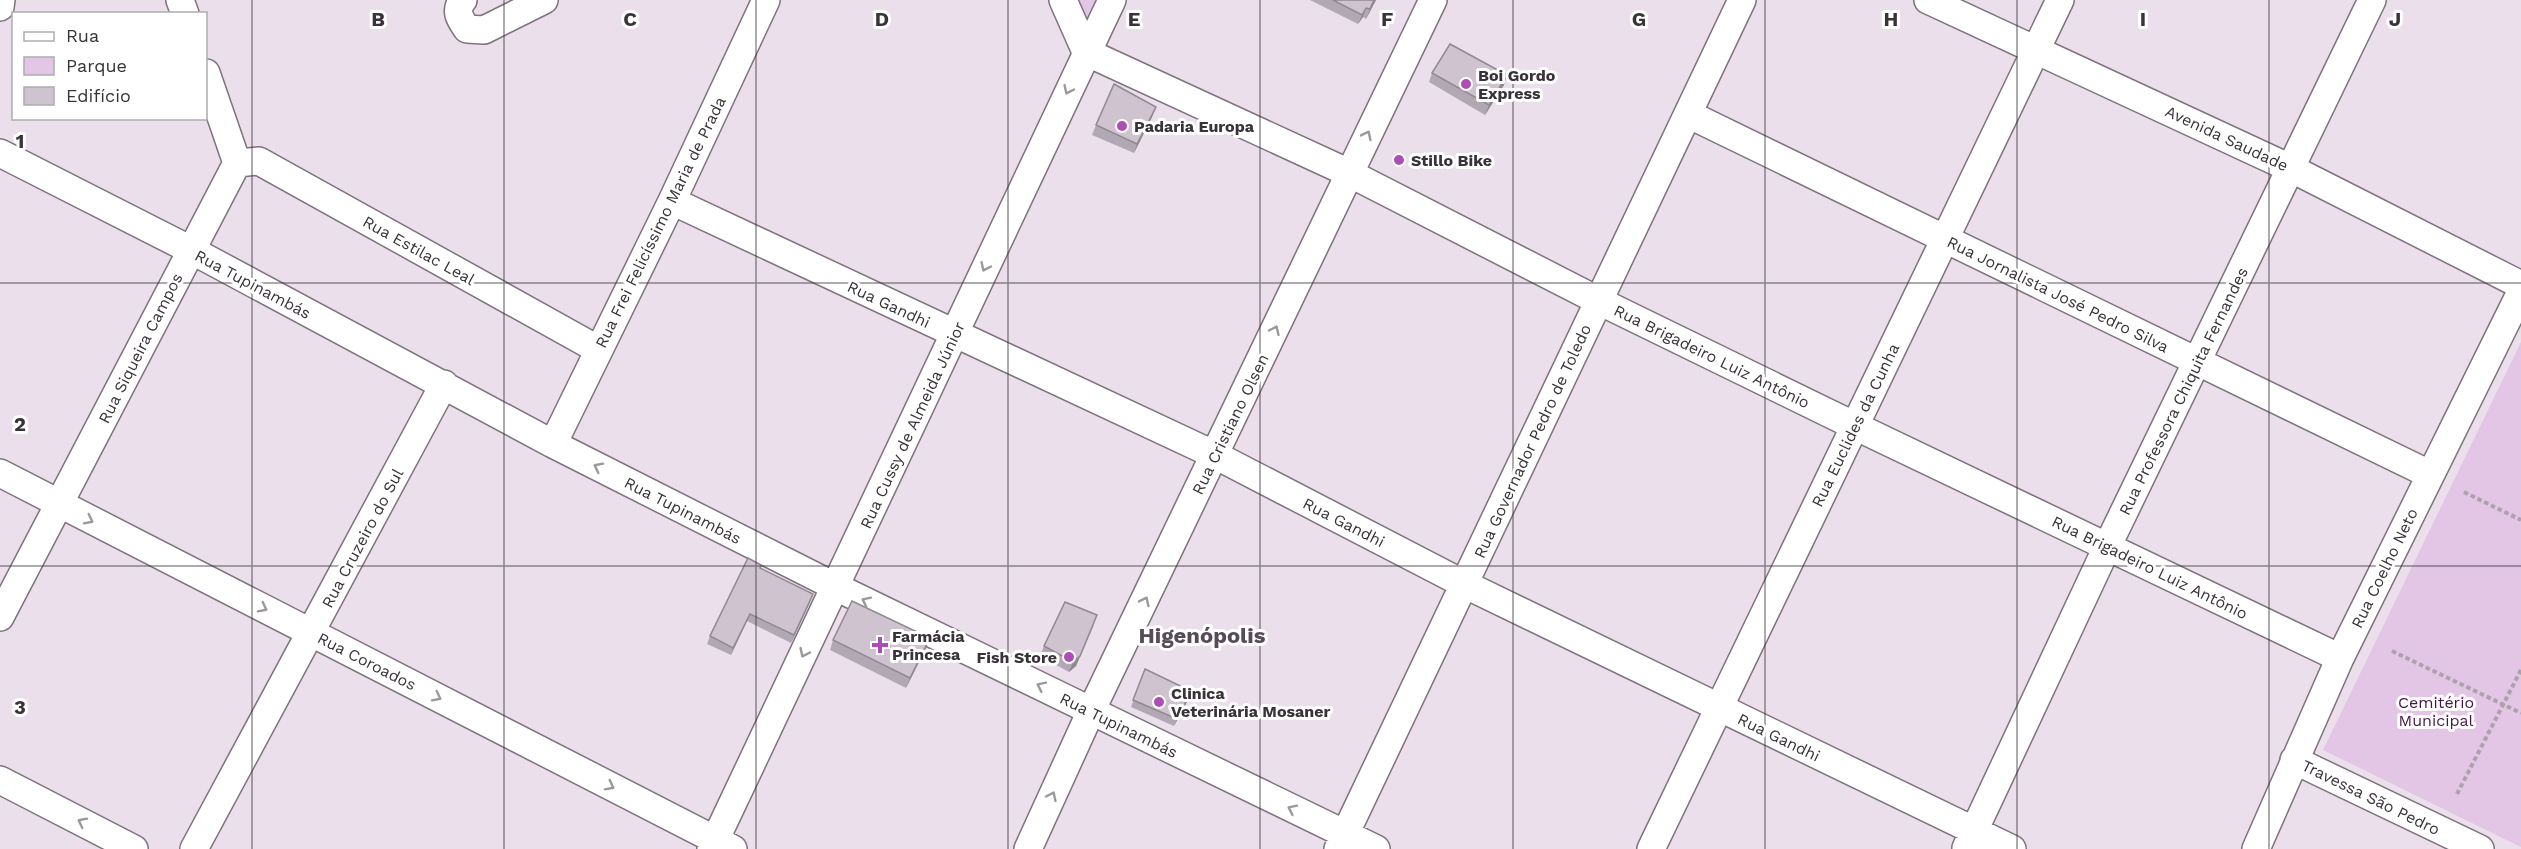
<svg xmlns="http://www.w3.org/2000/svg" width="2521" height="849" viewBox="0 0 2521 849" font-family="'Work Sans',sans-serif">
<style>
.green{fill:#e3c5e5}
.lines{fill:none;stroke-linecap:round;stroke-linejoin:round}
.minor-casing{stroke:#7d727d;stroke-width:30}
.path{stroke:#aca2ac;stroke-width:4;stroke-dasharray:4.5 3;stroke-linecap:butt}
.minor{stroke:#fff;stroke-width:27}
.wall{fill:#b2a8b3}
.shaded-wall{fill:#918892}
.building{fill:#cfc3d0;stroke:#918892;stroke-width:1.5}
.oneway{stroke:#9c999c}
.grid{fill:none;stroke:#383338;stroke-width:1.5;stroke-opacity:0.55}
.poi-dot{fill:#ad4db6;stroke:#fff;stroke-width:2}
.labels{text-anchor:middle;stroke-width:6;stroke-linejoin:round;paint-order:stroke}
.poi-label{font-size:16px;font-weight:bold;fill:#383338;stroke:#fff;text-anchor:start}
.street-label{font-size:16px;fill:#383338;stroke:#fff}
.park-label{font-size:16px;fill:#46174a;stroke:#fff}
.district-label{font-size:22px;font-weight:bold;fill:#564c57;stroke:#fff}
.grid-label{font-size:20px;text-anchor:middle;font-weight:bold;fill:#383338;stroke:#fff;stroke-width:6;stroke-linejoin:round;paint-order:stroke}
</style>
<rect width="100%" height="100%" fill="#ebdfeb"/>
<path class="green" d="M1066,0H1109L1086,48Z
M2521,342V847L2323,750Z"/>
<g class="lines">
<g class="minor-casing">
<path id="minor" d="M180,0L185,14
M463,0C454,11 460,19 467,29L484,30L544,0
M1063,0L1086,52L1349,173L1599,301L1855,426L2340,658
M1928,0L2292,169L2521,285
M0,7L1,0
M1688,114L2429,474
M0,153L191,250L553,444L836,587L1376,849
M237,163L259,161L599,350
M672,201L1215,455L1464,584L2012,849
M553,444L672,201L766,0
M0,473L733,849
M0,617L237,163L206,73
M2294,760L2480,849
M0,780L134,849
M1966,848L2107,547L2372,0
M194,849L444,384
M711,849L1112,0
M1028,849L1091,711L1433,0
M1338,849L1742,0
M1651,849L2060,0
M2256,849L2340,658L2521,292"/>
</g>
<path class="path" d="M2464,492L2521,520
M2392,651L2521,713
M2457,794L2521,670"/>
<use href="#minor" class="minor"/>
</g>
<path class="wall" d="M1310,0H1376L1366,19L1363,17L1358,24Z
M1432,73L1504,85L1485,115L1429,82Z
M1156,107L1152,117L1134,153L1092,135L1096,125Z
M760,568L813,594L791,643L747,621L731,655L707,644L710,636Z
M1094,625L1076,666L1069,672L1040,656L1044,646Z
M833,640L926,648L906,688L830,650Z
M1145,669L1189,698L1174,726L1131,707Z"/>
<path class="shaded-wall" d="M1374,0H1376L1366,19L1370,9Z
M1366,8L1363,17L1358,24L1362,15Z
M1507,75L1504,85L1485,115L1489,105Z
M1156,107L1152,117L1134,153L1137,144Z
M813,594L810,602L791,643L794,635Z
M750,614L747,621L731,655L733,648Z
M1097,615L1076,666L1069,672L1073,662Z
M930,638L926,648L906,688L910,678Z
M1191,691L1189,698L1174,726L1177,719Z"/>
<path class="building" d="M1333,0H1374L1370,9L1366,8L1362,15Z
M1450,44L1507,75L1489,105L1432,73Z
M1114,84L1156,107L1137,144L1096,125Z
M748,558L761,565L760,568L813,594L794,635L750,614L733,648L710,636Z
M852,601L930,638L910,678L833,640Z
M1065,602L1097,615L1080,656L1073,662L1044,646Z
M1145,669L1191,691L1177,719L1133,700Z"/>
<defs><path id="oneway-chevron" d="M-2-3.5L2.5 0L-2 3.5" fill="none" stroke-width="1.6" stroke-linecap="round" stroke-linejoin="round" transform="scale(1.5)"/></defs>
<g class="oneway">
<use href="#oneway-chevron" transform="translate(1068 90) rotate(115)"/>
<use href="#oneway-chevron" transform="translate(1367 135) rotate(-64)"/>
<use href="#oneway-chevron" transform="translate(985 267) rotate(115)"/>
<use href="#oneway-chevron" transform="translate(1275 330) rotate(-65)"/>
<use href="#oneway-chevron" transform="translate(598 467) rotate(-153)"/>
<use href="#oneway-chevron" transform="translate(89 520) rotate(27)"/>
<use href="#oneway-chevron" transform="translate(866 601) rotate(-154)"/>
<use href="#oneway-chevron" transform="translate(1145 601) rotate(-64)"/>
<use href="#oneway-chevron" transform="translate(263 608) rotate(27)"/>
<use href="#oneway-chevron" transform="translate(804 653) rotate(115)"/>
<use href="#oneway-chevron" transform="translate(1041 686) rotate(-154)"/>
<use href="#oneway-chevron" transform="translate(437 697) rotate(27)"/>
<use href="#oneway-chevron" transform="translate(610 786) rotate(27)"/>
<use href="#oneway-chevron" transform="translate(1052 796) rotate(-65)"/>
<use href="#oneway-chevron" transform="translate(1292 809) rotate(-154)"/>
<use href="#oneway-chevron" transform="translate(82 822) rotate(-153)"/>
</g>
<path class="grid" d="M252,0V849M504,0V849M756,0V849M1008,0V849M1260,0V849M1513,0V849M1765,0V849M2017,0V849M2269,0V849M0,283H2521M0,566H2521"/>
<g class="poi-dot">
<circle cx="1466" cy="84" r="6"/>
<circle cx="1122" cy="126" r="6"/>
<circle cx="1399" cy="160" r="6"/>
<path d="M877 636h6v6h6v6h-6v6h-6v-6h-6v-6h6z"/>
<circle cx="1069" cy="657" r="6"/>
<circle cx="1159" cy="702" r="6"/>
</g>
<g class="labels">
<g class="poi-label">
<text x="1478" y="81">Boi Gordo<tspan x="1478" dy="18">Express</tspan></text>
<text x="1134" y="132">Padaria Europa</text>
<text x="1411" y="166">Stillo Bike</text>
<text x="892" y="642">Farmácia<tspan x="892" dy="18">Princesa</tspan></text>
<text x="1057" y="663" text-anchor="end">Fish Store</text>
<text x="1171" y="699">Clinica<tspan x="1171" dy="18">Veterinária Mosaner</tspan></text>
</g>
<g class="street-label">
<text transform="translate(2227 138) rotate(25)" y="6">Avenida Saudade</text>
<text transform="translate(660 222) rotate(-64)" y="6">Rua Frei Felicíssimo Maria de Prada</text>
<text transform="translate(419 250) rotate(29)" y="6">Rua Estilac Leal</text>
<text transform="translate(253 284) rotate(28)" y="6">Rua Tupinambás</text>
<text transform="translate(2058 294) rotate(26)" y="6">Rua Jornalista José Pedro Silva</text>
<text transform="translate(889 304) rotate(25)" y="6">Rua Gandhi</text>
<text transform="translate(140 348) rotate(-63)" y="6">Rua Siqueira Campos</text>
<text transform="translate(1712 356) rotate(26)" y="6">Rua Brigadeiro Luiz Antônio</text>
<text transform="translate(2183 391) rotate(-64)" y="6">Rua Professora Chiquita Fernandes</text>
<text transform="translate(1230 424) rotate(-64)" y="6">Rua Cristiano Olsen</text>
<text transform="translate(912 425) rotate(-65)" y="6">Rua Cussy de Almeida Júnior</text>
<text transform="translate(1855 425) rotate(-64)" y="6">Rua Euclides da Cunha</text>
<text transform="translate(1532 441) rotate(-65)" y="6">Rua Governador Pedro de Toledo</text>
<text transform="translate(683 510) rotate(27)" y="6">Rua Tupinambás</text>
<text transform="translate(1344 522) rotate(27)" y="6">Rua Gandhi</text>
<text transform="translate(362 538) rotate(-62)" y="6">Rua Cruzeiro do Sul</text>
<text transform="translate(2150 567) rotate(26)" y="6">Rua Brigadeiro Luiz Antônio</text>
<text transform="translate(2384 568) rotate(-64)" y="6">Rua Coelho Neto</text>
<text transform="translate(367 661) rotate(27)" y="6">Rua Coroados</text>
<text transform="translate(1119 725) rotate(26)" y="6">Rua Tupinambás</text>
<text transform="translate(1779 737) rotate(26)" y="6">Rua Gandhi</text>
<text transform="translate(2371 797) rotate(26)" y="6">Travessa São Pedro</text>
</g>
<g class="park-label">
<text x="2436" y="708">Cemitério<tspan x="2436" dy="18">Municipal</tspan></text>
</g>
<g class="district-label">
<text x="1202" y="643">Higenópolis</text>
</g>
</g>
<g class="grid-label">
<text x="378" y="26">B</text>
<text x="630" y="26">C</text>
<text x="882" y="26">D</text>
<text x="1134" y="26">E</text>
<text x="1387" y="26">F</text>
<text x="1639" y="26">G</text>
<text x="1891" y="26">H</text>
<text x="2143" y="26">I</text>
<text x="2395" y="26">J</text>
<text x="20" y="148">1</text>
<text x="20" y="431">2</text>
<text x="20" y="714">3</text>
</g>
<rect x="12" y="12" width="195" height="108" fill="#ffffff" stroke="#afadaf" stroke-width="1.5"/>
<rect x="24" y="32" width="30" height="9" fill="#ffffff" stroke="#afadaf" stroke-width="1.5"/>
<text x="66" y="42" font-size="18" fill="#383338">Rua</text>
<rect x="24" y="57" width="30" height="18" fill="#e3c5e5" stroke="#afadaf" stroke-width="1.5"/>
<text x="66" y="72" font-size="18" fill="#383338">Parque</text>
<rect x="24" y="87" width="30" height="18" fill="#cfc3d0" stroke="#afadaf" stroke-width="1.5"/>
<text x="66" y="102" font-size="18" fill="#383338">Edifício</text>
</svg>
